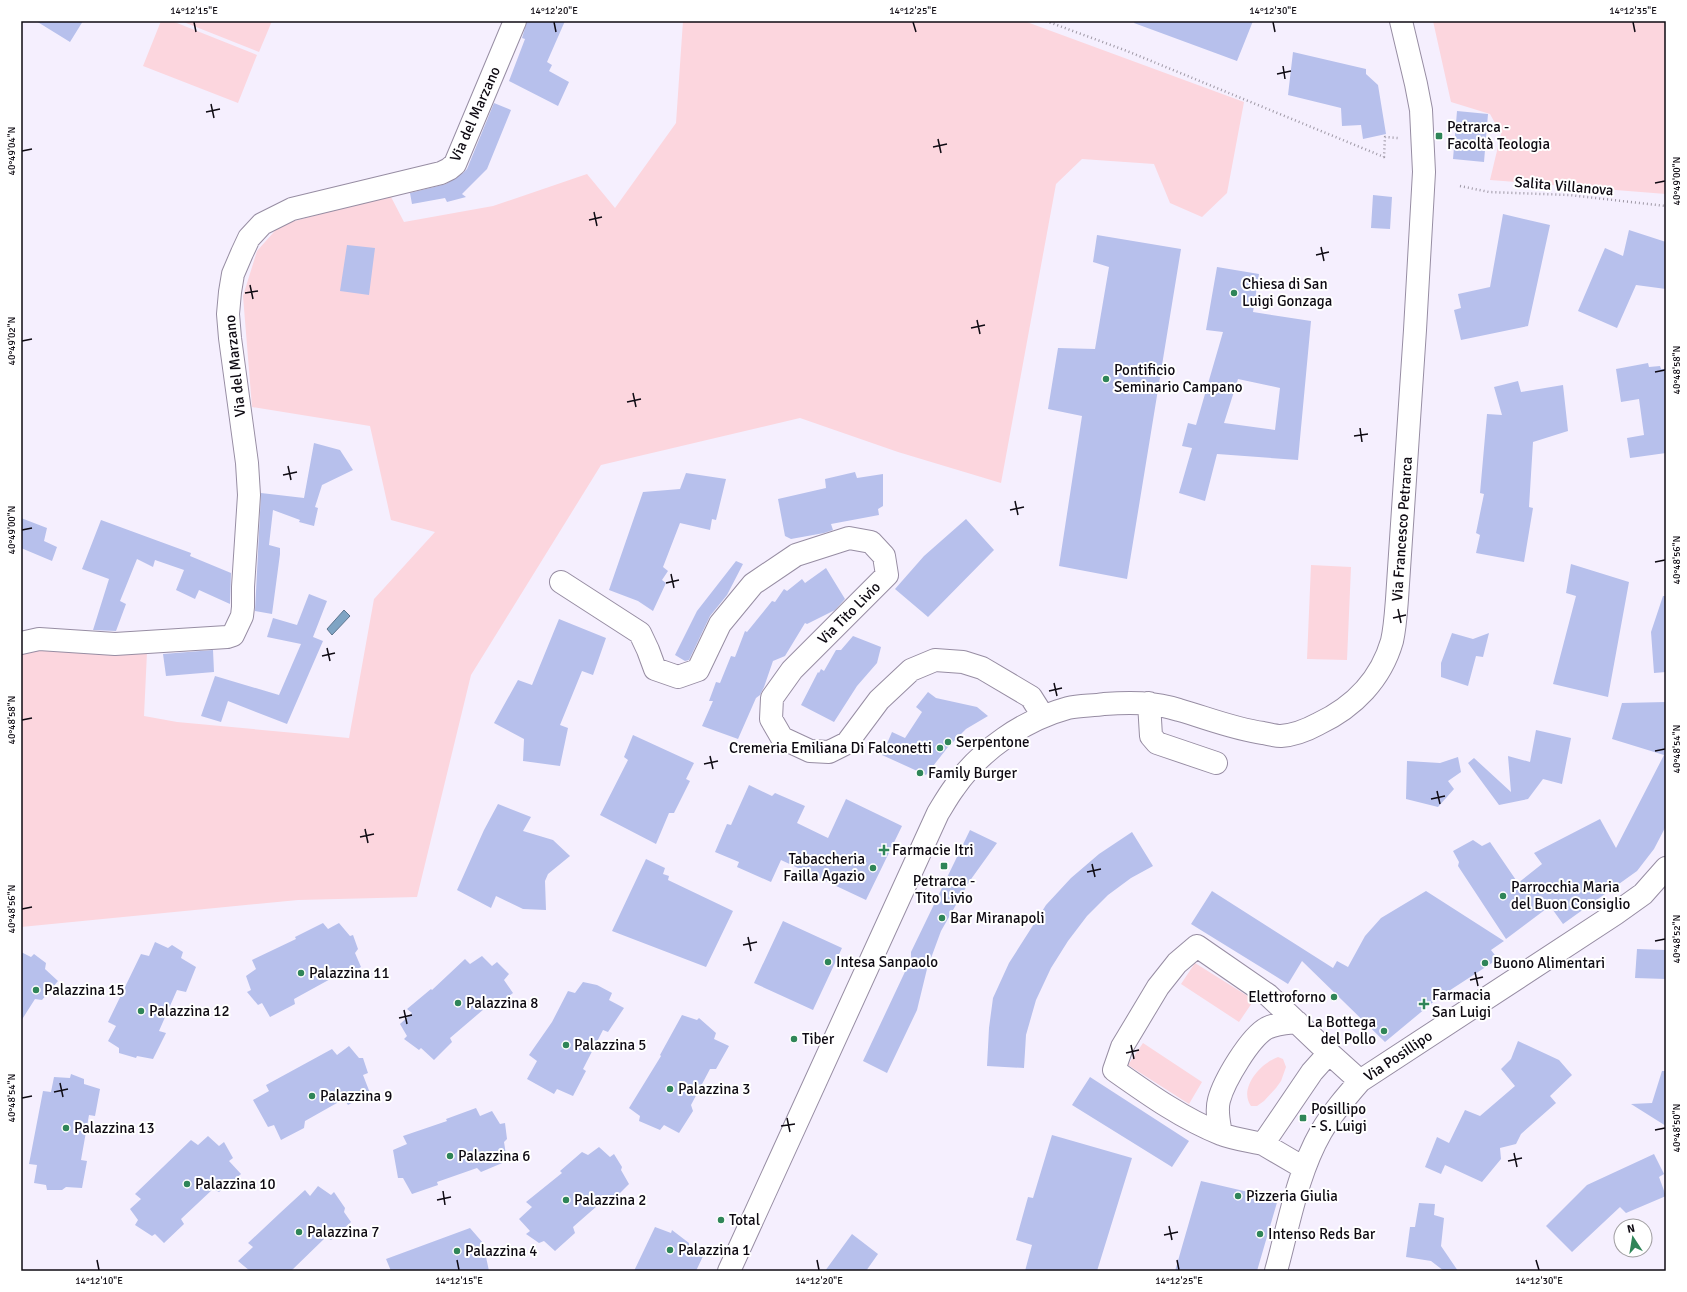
<svg xmlns="http://www.w3.org/2000/svg" width="1687" height="1292" viewBox="0 0 1687 1292" font-family="Signika,sans-serif">
<style>
.green{fill:#fcd6de}
.water{fill:#7fa4c4;stroke:#5d768f}
.building{fill:#b7c0ec;fill-rule:evenodd}
.lines{fill:none;stroke-linecap:round;stroke-linejoin:round}
.minor-casing{stroke:#978da3;stroke-width:24}
.path{stroke:#9e98a5;stroke-width:2.5;stroke-dasharray:1 3;stroke-linecap:butt}
.minor{stroke:#fff;stroke-width:22}
.ticks{fill:none;stroke:#0e0a12;stroke-width:1.5}
.poi-dot{fill:#2f8558;stroke:#fff;stroke-width:1.5}
.labels{text-anchor:middle;stroke-width:4;stroke-linejoin:round;paint-order:stroke}
.street-label{font-size:15px;fill:#0e0a12;stroke:#fff}
.poi-label{font-size:15px;fill:#0e0a12;stroke:#fff;text-anchor:start}
.neatline{fill:none;stroke:#0e0a12;stroke-width:1.5}
.ticks-label{font-size:10px;text-anchor:middle;fill:#0e0a12}
</style>
<rect width="100%" height="100%" fill="#f5effe"/>
<path class="green" d="M161,21H172L257,55L238,103L143,66Z
M181,21H272L259,52Z
M683,21H1024L1244,102L1227,193L1202,217L1170,203L1154,164L1082,159L1056,184L1001,483L898,452L800,418L601,465L471,675L417,897L298,900L21,927V653L42,647L147,652L144,716L177,722L349,738L374,599L435,532L391,520L370,426L252,407L243,296L257,251L280,225L390,195L404,222L493,206L587,174L615,208L676,123Z
M1433,21H1666V194L1490,180L1501,134L1490,114L1451,102Z
M1311,565L1351,567L1347,660L1307,659Z
M1195,963L1254,1000L1239,1022L1181,984Z
M1143,1043L1202,1082L1189,1104L1128,1065Z
M1278,1057L1283,1059L1286,1067L1281,1081L1276,1088L1264,1101L1257,1106H1251C1238,1088 1261,1063 1278,1057Z"/>
<path class="water" d="M344,610L350,616L332,635L327,629Z"/>
<path class="building" d="M36,21H83L70,42Z
M527,21H565L547,62L552,65L549,71L569,82L558,106L509,81L525,39L522,38Z
M1135,21H1253L1237,61L1134,23Z
M1293,52L1366,69V74L1378,85L1386,134L1363,139L1361,125L1342,126L1341,108L1288,95Z
M494,103L511,110L487,169L462,194L466,197L447,202L445,198L412,204L410,193L446,184L463,173L467,169Z
M1457,111L1488,114L1484,162L1453,159Z
M1373,195L1392,197L1390,229L1371,228Z
M1503,214L1550,225L1528,326L1461,340L1454,310L1461,308L1458,294L1490,287Z
M1629,230L1666,242V289L1636,285L1617,328L1578,311L1605,248L1623,256Z
M1097,235L1181,249L1127,579L1059,566L1082,416L1048,409L1058,348L1095,349L1109,267L1093,262Z
M347,245L375,248L369,295L340,291Z
M1217,267L1259,274L1253,312L1311,321L1298,460L1217,454L1205,501L1179,493L1192,448L1182,446L1188,423L1196,425L1223,332L1206,330ZM1238,379L1280,388L1275,430L1224,423Z
M1648,363L1649,367L1660,366L1661,369H1666V453L1630,458L1627,438L1644,435L1639,399L1621,402L1616,369Z
M1518,381L1521,392L1563,385L1568,431L1533,442L1529,507L1533,508L1524,562L1476,553L1480,535L1476,533L1484,494L1480,493L1487,414L1502,415L1494,387Z
M314,443L340,450L353,470L322,485L315,507L318,508L314,526L299,522L300,520L273,510L269,545L280,548V554L272,614L255,611L261,493L304,498Z
M855,472L857,478L883,474V506L878,509L879,515L831,524L833,530L824,533L791,539L785,536L778,499L826,488L825,479Z
M686,473L726,479L716,520L712,519L710,530L680,523L663,567L668,571L662,580L666,583L653,611L638,601L609,590L643,492L680,489Z
M21,518L47,528L44,541L57,547L52,561L21,548Z
M966,519L994,550L928,617L895,589L924,556Z
M101,520L191,553L190,556L231,573L230,604L199,590L195,599L176,590L184,570L155,560L153,567L137,559L120,601L126,604L116,631L93,630L109,579L82,569Z
M736,561L743,564L727,595L710,616L689,660L685,661L675,655L697,611Z
M1571,564L1629,582L1608,697L1553,684L1576,596L1566,593Z
M826,568L845,599L835,610L807,624L805,623L785,656L773,661L764,687L760,695L756,698L738,739L702,726L713,701H709L716,682L720,683L731,656L735,657L745,631L747,632L772,601L775,602L784,589L787,591L802,579L805,583Z
M309,594L327,601L313,637L323,641L287,724L228,701L221,722L201,716L215,676L279,695L301,644L267,637L273,618L297,625Z
M1663,596H1666V672L1654,673L1651,632Z
M559,619L606,638L593,675L582,671L560,725L568,728L560,766L523,761L524,739L494,723L518,680L532,685Z
M1452,633L1473,639L1489,633L1483,657L1476,656L1468,686L1441,677V663Z
M853,636L881,647L877,663L857,686L834,722L801,705L818,672L819,673L821,669L824,671L836,650H841Z
M213,650L214,672L166,676L163,654Z
M928,692L936,698L977,707L988,716L966,729L948,747L926,775L882,755L892,732L905,738L922,712L916,707Z
M1666,702V826L1654,849L1637,871L1563,924L1550,906L1506,939L1458,866L1459,862L1453,851L1473,840L1482,846L1490,842L1518,883L1542,864L1534,853L1600,819L1616,848L1664,755L1612,739L1622,703Z
M1536,730L1571,738L1562,784L1543,779L1528,799L1499,805L1468,763L1474,758L1511,792L1508,756L1530,762Z
M633,735L694,763L686,779L690,781L674,813H669L656,844L600,815L628,760L624,757Z
M1458,757L1461,772L1448,781L1454,789L1438,807L1406,799L1407,761L1440,763Z
M749,785L772,796L775,793L805,806L797,823L828,838L846,799L902,826L866,900L781,860L771,882L737,867L739,862L715,852L727,824L731,825Z
M498,804L531,817L523,831L553,840L570,856L548,874L545,881L546,910L523,909L496,896L491,908L457,890L484,830Z
M970,830L997,843L969,882L941,931L927,969L917,1010L887,1073L863,1061L911,959V952Z
M1132,832L1153,866L1131,878L1108,895L1087,916L1068,941L1051,968L1036,1000L1026,1035L1024,1068L987,1066L989,1028L993,998L1009,963L1046,905L1071,878L1099,854Z
M646,859L665,868L663,874L669,876L668,880L733,911L706,967L612,931Z
M1212,891L1333,968L1337,961L1348,967L1365,936L1381,918L1426,891L1504,941L1491,950L1498,959L1438,998L1385,1042L1302,961L1288,984L1191,924Z
M783,921L842,948L813,1010L754,983Z
M323,923L328,929L339,923L350,936L353,935L358,949L355,953L361,967L338,980L334,977L294,999L295,1004L270,1017L262,1003L258,1005L247,992L251,990L246,976L256,969L252,960L296,939L295,937Z
M155,942L168,948L172,945L183,952L181,958L196,967L186,992L177,990L159,1031L166,1033L153,1059L137,1056L136,1058L119,1053V1048L108,1041L116,1026L108,1022L141,954L149,956Z
M1637,949L1666,950V979L1635,978Z
M21,952L31,957L34,954L46,963L45,969L58,981L42,1000L35,999L21,1021Z
M482,956L492,966L497,962L509,974L504,980L513,993L491,1010L484,1009L450,1038L452,1042L434,1060L421,1048L419,1050L404,1039L407,1036L400,1024L412,1013L407,1009L431,989L432,990L465,959L470,964Z
M583,982L597,985L612,993L609,1000L624,1008L608,1032L603,1030L583,1069L586,1071L573,1096L557,1089L554,1094L527,1079L537,1061L529,1055L552,1022L568,991L575,993Z
M682,1015L697,1020L699,1018L716,1033L714,1039L729,1046L716,1069H710L691,1105L693,1111L679,1133L664,1125L660,1130L639,1121L640,1116L629,1108L661,1056L660,1055Z
M1518,1041L1559,1060L1572,1075L1550,1096L1556,1103L1521,1134L1516,1144L1500,1148L1501,1159L1482,1182L1445,1165L1441,1174L1425,1167L1437,1137L1449,1143L1465,1110L1480,1116L1515,1086L1501,1069L1511,1059Z
M349,1046L359,1058H363L368,1073L363,1075L370,1093L348,1105L344,1099L305,1121L304,1128L281,1140L274,1125L268,1127L253,1100L269,1091L266,1085L332,1049L337,1055Z
M1662,1071H1666V1126L1631,1104L1652,1103Z
M71,1074L84,1079V1084L100,1089L95,1116L89,1115L81,1160L87,1161L82,1188L66,1187L62,1190H47L46,1185L34,1183L37,1165L29,1164L43,1091L51,1092L54,1077L70,1078Z
M1090,1077L1189,1141L1172,1167L1072,1105Z
M476,1108L480,1116L492,1111L500,1124L505,1123L507,1139L504,1142L507,1161L481,1172L477,1168L437,1182L438,1185L412,1194L403,1178H398L393,1150L407,1144L403,1136L447,1121L446,1119Z
M1052,1135L1132,1158L1097,1271H1025L1032,1245L1016,1240L1028,1197L1033,1198Z
M208,1136L219,1146L224,1142L233,1158L229,1161L241,1174L219,1192L213,1189L181,1219L184,1224L164,1243L155,1234L152,1236L135,1225L138,1220L130,1209L141,1199L135,1194L191,1140L198,1145Z
M599,1147L610,1157L614,1154L622,1167L621,1170L629,1184L611,1202L605,1199L573,1227L575,1233L555,1251L544,1241L539,1243L526,1234L530,1231L519,1219L532,1207L526,1202L562,1173L560,1171L582,1152L588,1155Z
M1654,1154L1664,1174L1659,1177L1666,1196L1626,1213L1620,1207L1572,1252L1546,1226L1587,1185Z
M1201,1181L1278,1199L1257,1271H1175Z
M318,1186L331,1195L334,1192L345,1208L344,1212L351,1222L331,1240L326,1237L291,1271H250L238,1261L253,1247L248,1243L280,1213L305,1190L310,1196Z
M1419,1203L1435,1204L1434,1215L1444,1218L1441,1246L1458,1271H1444L1431,1261L1406,1257L1410,1227H1415Z
M655,1227L671,1233L672,1230L689,1243V1247L704,1254L696,1271H634Z
M470,1228L483,1243L489,1271H391L386,1259Z
M852,1234L878,1254L866,1271H825Z"/>
<g class="lines">
<g class="minor-casing">
<path id="minor" d="M561,582L640,633L648,650L655,669L678,677L698,670L720,624L753,584L796,555L849,538L871,542L884,556L887,575L792,670L772,698L771,719L782,738L810,751L829,752L847,743L879,700L911,670L935,660L963,662L982,668L1031,697L1043,716
M21,643L39,639L115,644L227,637L233,635L242,616L243,607V587L249,495L247,463L230,338L228,314L230,292L233,274L242,253L249,238L262,224L292,209L441,173L449,169L455,164L515,21
M1149,703L1151,736L1157,743L1216,763
M1221,1134C1219,1122 1216,1111 1219,1100C1224,1081 1250,1037 1267,1028C1277,1023 1287,1023 1297,1022
M1263,1144C1249,1141 1234,1139 1221,1134C1183,1119 1148,1094 1114,1070L1122,1047L1158,987L1177,963L1197,946L1268,995L1329,1053
M1304,1168L1263,1144L1312,1072L1329,1053L1360,1081
M729,1271L938,813C943,805 948,796 954,788C980,750 1024,720 1068,708C1080,705 1093,706 1104,704C1130,702 1154,702 1179,710C1207,718 1234,729 1263,733C1269,734 1275,736 1281,736C1294,735 1307,730 1318,724C1354,707 1381,679 1392,641C1395,628 1396,612 1397,599L1415,330L1424,172L1421,110L1416,84L1401,21
M1276,1271C1289,1224 1297,1174 1321,1132C1332,1113 1346,1097 1360,1081L1615,914L1643,894L1666,868"/>
</g>
<path class="path" d="M1046,21L1127,51L1384,157L1385,137L1398,138
M1460,186L1489,192L1569,195L1666,206"/>
<use href="#minor" class="minor"/>
</g>
<path class="ticks" d="M194,22L196,32M554,22L556,32M913,22L916,32M1273,22L1275,32M1633,22L1635,32M1283,66L1285,79M1277,74L1291,71M211,104L214,118M206,112L220,109M938,139L941,153M933,147L947,144M22,151L32,149M1655,183L1665,181M594,212L597,226M589,220L602,217M1321,247L1324,261M1316,255L1329,252M250,285L253,299M245,293L258,291M977,320L980,334M971,328L985,325M22,341L32,339M1655,372L1665,370M633,393L636,407M627,402L641,399M1360,428L1362,442M1354,436L1368,434M288,466L291,480M283,475L297,472M1015,501L1018,515M1010,510L1024,507M22,530L32,528M1655,562L1665,560M671,574L674,588M666,583L679,580M1398,609L1401,623M1393,618L1406,615M327,648L330,661M322,656L335,653M1054,683L1057,696M1049,691L1062,688M22,720L32,718M1655,751L1665,749M710,756L713,769M704,764L718,761M1437,791L1440,804M1431,799L1445,796M365,829L368,843M360,837L374,834M1092,864L1095,877M1087,872L1101,869M22,909L32,907M748,937L751,951M1655,941L1665,939M743,945L757,942M1475,972L1478,986M1470,980L1483,977M404,1010L407,1024M399,1018L412,1015M1131,1045L1134,1059M1126,1053L1139,1050M60,1083L63,1097M54,1092L68,1089M22,1098L32,1096M787,1118L790,1132M781,1126L795,1124M1655,1130L1665,1128M1514,1153L1517,1167M1508,1161L1522,1158M443,1191L445,1205M437,1200L451,1197M1169,1226L1172,1240M1164,1235L1178,1232M97,1260L99,1270M457,1260L459,1270M817,1260L819,1270M1177,1260L1179,1270M1536,1260L1539,1270"/>
<g class="poi-dot">
<rect x="1435" y="132" width="8" height="8" rx="2"/>
<circle cx="1234" cy="293" r="4"/>
<circle cx="1106" cy="379" r="4"/>
<circle cx="948" cy="742" r="4"/>
<circle cx="940" cy="748" r="4"/>
<circle cx="920" cy="773" r="4"/>
<path d="M882 844h4v4h4v4h-4v4h-4v-4h-4v-4h4z"/>
<rect x="940" y="862" width="8" height="8" rx="2"/>
<circle cx="873" cy="868" r="4"/>
<circle cx="1503" cy="896" r="4"/>
<circle cx="942" cy="918" r="4"/>
<circle cx="828" cy="962" r="4"/>
<circle cx="1485" cy="963" r="4"/>
<circle cx="301" cy="973" r="4"/>
<circle cx="36" cy="990" r="4"/>
<circle cx="1334" cy="997" r="4"/>
<circle cx="458" cy="1003" r="4"/>
<path d="M1422 998h4v4h4v4h-4v4h-4v-4h-4v-4h4z"/>
<circle cx="141" cy="1011" r="4"/>
<circle cx="1384" cy="1031" r="4"/>
<circle cx="794" cy="1039" r="4"/>
<circle cx="566" cy="1045" r="4"/>
<circle cx="670" cy="1089" r="4"/>
<circle cx="312" cy="1096" r="4"/>
<rect x="1299" y="1114" width="8" height="8" rx="2"/>
<circle cx="66" cy="1128" r="4"/>
<circle cx="450" cy="1156" r="4"/>
<circle cx="187" cy="1184" r="4"/>
<circle cx="1238" cy="1196" r="4"/>
<circle cx="566" cy="1200" r="4"/>
<circle cx="721" cy="1220" r="4"/>
<circle cx="299" cy="1232" r="4"/>
<circle cx="1260" cy="1234" r="4"/>
<circle cx="670" cy="1250" r="4"/>
<circle cx="457" cy="1251" r="4"/>
</g>
<g class="labels">
<g class="street-label">
<text transform="translate(475 114) rotate(-66)" y="5">Via del Marzano</text>
<text transform="translate(1564 186) rotate(5)" y="5">Salita Villanova</text>
<text transform="translate(235 366) rotate(-96)" y="5">Via del Marzano</text>
<text transform="translate(1402 529) rotate(-86)" y="5">Via Francesco Petrarca</text>
<text transform="translate(849 613) rotate(-45)" y="5">Via Tito Livio</text>
<text transform="translate(1398 1056) rotate(-34)" y="5">Via Posillipo</text>
</g>
<g class="poi-label">
<text x="1447" y="132">Petrarca -<tspan x="1447" dy="17">Facoltà Teologia</tspan></text>
<text x="1242" y="289">Chiesa di San<tspan x="1242" dy="17">Luigi Gonzaga</tspan></text>
<text x="1114" y="375">Pontificio<tspan x="1114" dy="17">Seminario Campano</tspan></text>
<text x="956" y="747">Serpentone</text>
<text x="932" y="753" text-anchor="end">Cremeria Emiliana Di Falconetti</text>
<text x="928" y="778">Family Burger</text>
<text x="892" y="855">Farmacie Itri</text>
<text x="865" y="864" text-anchor="end">Tabaccheria<tspan x="865" dy="17">Failla Agazio</tspan></text>
<text x="944" y="886" text-anchor="middle">Petrarca -<tspan x="944" dy="17">Tito Livio</tspan></text>
<text x="1511" y="892">Parrocchia Maria<tspan x="1511" dy="17">del Buon Consiglio</tspan></text>
<text x="950" y="923">Bar Miranapoli</text>
<text x="836" y="967">Intesa Sanpaolo</text>
<text x="1493" y="968">Buono Alimentari</text>
<text x="309" y="978">Palazzina 11</text>
<text x="44" y="995">Palazzina 15</text>
<text x="1432" y="1000">Farmacia<tspan x="1432" dy="17">San Luigi</tspan></text>
<text x="1326" y="1002" text-anchor="end">Elettroforno</text>
<text x="466" y="1008">Palazzina 8</text>
<text x="149" y="1016">Palazzina 12</text>
<text x="1376" y="1027" text-anchor="end">La Bottega<tspan x="1376" dy="17">del Pollo</tspan></text>
<text x="802" y="1044">Tiber</text>
<text x="574" y="1050">Palazzina 5</text>
<text x="678" y="1094">Palazzina 3</text>
<text x="320" y="1101">Palazzina 9</text>
<text x="1311" y="1114">Posillipo<tspan x="1311" dy="17">- S. Luigi</tspan></text>
<text x="74" y="1133">Palazzina 13</text>
<text x="458" y="1161">Palazzina 6</text>
<text x="195" y="1189">Palazzina 10</text>
<text x="1246" y="1201">Pizzeria Giulia</text>
<text x="574" y="1205">Palazzina 2</text>
<text x="729" y="1225">Total</text>
<text x="307" y="1237">Palazzina 7</text>
<text x="1268" y="1239">Intenso Reds Bar</text>
<text x="678" y="1255">Palazzina 1</text>
<text x="465" y="1256">Palazzina 4</text>
</g>
</g>
<rect width="1687" height="1292" fill="none" stroke="#ffffff" stroke-width="44"/>
<g transform="translate(1633 1238) rotate(348)"><circle r="19" fill="#ffffff" stroke="#9f9da0"/>
<path d="M0-3L7 15L0 10L-7 15Z" fill="#2f8558"/>
<text y="-6" font-size="11" font-weight="bold" text-anchor="middle" fill="#0e0a12">N</text>
</g>
<rect x="22" y="22" width="1643" height="1248" class="neatline"/>
<g class="ticks-label">
<text x="194" y="14">14°12'15"E</text>
<text x="554" y="14">14°12'20"E</text>
<text x="913" y="14">14°12'25"E</text>
<text x="1273" y="14">14°12'30"E</text>
<text x="1633" y="14">14°12'35"E</text>
<text transform="translate(11 151) rotate(-90)" y="4">40°49'04"N</text>
<text transform="translate(1676 181) rotate(-90)" y="4">40°49'00"N</text>
<text transform="translate(11 341) rotate(-90)" y="4">40°49'02"N</text>
<text transform="translate(1676 370) rotate(-90)" y="4">40°48'58"N</text>
<text transform="translate(11 530) rotate(-90)" y="4">40°49'00"N</text>
<text transform="translate(1676 560) rotate(-90)" y="4">40°48'56"N</text>
<text transform="translate(11 720) rotate(-90)" y="4">40°48'58"N</text>
<text transform="translate(1676 749) rotate(-90)" y="4">40°48'54"N</text>
<text transform="translate(11 909) rotate(-90)" y="4">40°48'56"N</text>
<text transform="translate(1676 939) rotate(-90)" y="4">40°48'52"N</text>
<text transform="translate(11 1098) rotate(-90)" y="4">40°48'54"N</text>
<text transform="translate(1676 1128) rotate(-90)" y="4">40°48'50"N</text>
<text x="99" y="1284">14°12'10"E</text>
<text x="459" y="1284">14°12'15"E</text>
<text x="819" y="1284">14°12'20"E</text>
<text x="1179" y="1284">14°12'25"E</text>
<text x="1539" y="1284">14°12'30"E</text>
</g>
</svg>
